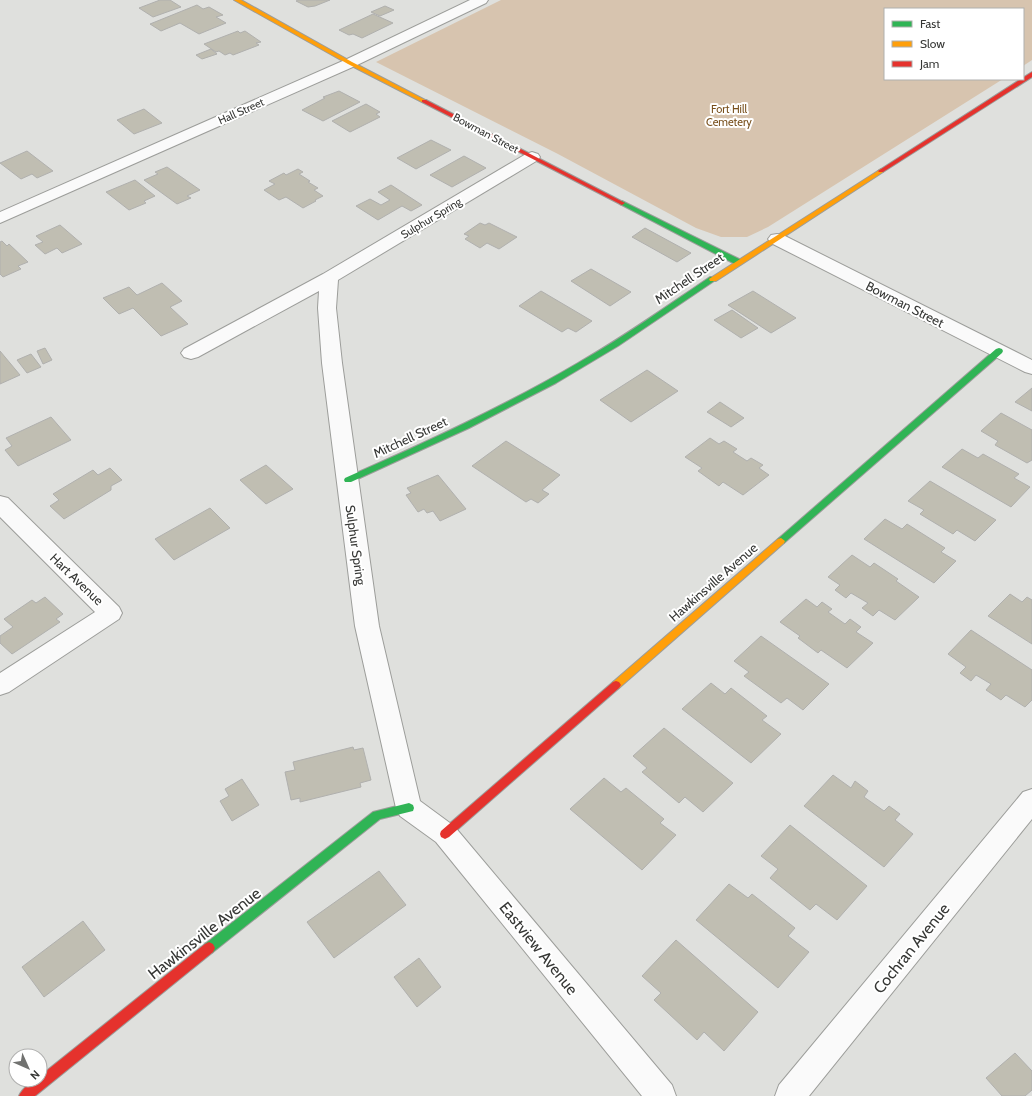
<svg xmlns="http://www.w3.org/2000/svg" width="1032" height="1096" viewBox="0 0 1032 1096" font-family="Cabin,sans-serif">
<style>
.green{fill:#d7c4af}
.building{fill:#c0beb2;stroke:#b0b0ae}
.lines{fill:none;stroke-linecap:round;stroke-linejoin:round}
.street-casing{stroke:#9c9d9a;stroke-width:2}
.fast-casing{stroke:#9c9d9a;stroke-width:2}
.slow-casing{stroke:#9c9d9a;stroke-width:2}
.jam-casing{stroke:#9c9d9a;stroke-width:2}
.street{fill:#fafafa;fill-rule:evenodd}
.fast{fill:#30b455;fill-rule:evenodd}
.slow{fill:#ff9f0a;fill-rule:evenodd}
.jam{fill:#e5322d;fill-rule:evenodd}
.labels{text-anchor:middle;stroke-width:4;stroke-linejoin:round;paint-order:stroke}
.far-park-label{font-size:11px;fill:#774e1a;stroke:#fff}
.far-street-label{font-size:11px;fill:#363735;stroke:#fff}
.street-label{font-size:13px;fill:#363735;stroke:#fff}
.near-street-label{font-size:16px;fill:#363735;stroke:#fff}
</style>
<rect width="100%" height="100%" fill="#dfe0dd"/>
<path class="green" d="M501,0H1032V60L1023,66V9H885V79H1003L768,227L747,237H721L696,228L558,154L376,62Z"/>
<path class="building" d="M160,0H170L181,7L153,17L139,8Z
M298,0H330L315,6L308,7L296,1Z
M197,5L203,9L209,7L223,15L216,17L226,23L199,34L180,23L161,31L150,24Z
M385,6L394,10L380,16L371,12Z
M373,14L393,23L362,38L353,34L349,35L339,30Z
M238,31L240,33L245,31L261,42L256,43L259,45L233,55L230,53L225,55L219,51L216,52L204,44Z
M211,49L217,54L202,59L196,55Z
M339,91L360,102L323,121L302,110L325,98L323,97Z
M366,104L380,112L376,114L380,117L350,132L332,121Z
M144,109L162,123L134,134L117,120Z
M431,140L451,150L416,169L397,158Z
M27,151L53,171L37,178L32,174L21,179L0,163Z
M464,156L486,168L452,187L430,175Z
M167,167L200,190L187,196L191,198L177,204L144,180L158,174L155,172Z
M298,169L303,172L299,174L310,181L308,182L318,188L314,190L323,196L315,200L316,201L303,208L286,197L279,200L264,190L275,184L269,181L284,173L286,175Z
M135,180L155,196L144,201L146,203L129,210L106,192Z
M391,185L422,205L411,211L402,206L378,220L356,206L370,199L381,205L390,200L378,192Z
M480,223L485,225L489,223L517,237L499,249L487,243L480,248L465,239L469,236L464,234Z
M60,225L82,244L62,253L57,248L45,254L35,245L43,242L36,236Z
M645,228L691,253L677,262L632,237Z
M2,241L7,246L9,244L28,262L18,266L21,269L3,277L0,274V242Z
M591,269L631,292L610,306L571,281Z
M162,283L182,301L170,307L188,324L161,336L133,308L119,314L103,298L129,287L137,295Z
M541,291L592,321L576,332L568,328L562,332L519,306Z
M753,291L796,318L771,333L728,305Z
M732,310L758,328L741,338L714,320Z
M45,348L52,360L43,364L37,351Z
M0,351L20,375L0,384Z
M31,354L41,367L27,373L17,360Z
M647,370L678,391L631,422L600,400Z
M1032,388V411L1015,402Z
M720,402L744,418L731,427L707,412Z
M1001,413L1032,430V460L1027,463L995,445L998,441L981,431Z
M51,417L71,440L18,466L5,450L12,446L6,438Z
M710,438L719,444L724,441L737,449L733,452L747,461L751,458L763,465L759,468L769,475L743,495L723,482L719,486L698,471L702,468L685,457Z
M506,441L560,475L542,490L549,494L538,503L531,499L526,502L472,466Z
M962,449L978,458L983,454L1019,474L1014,478L1030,487L1011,507L942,467Z
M266,465L293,489L266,504L240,480Z
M110,468L122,480L111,486V490L64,519L50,506L59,500L53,494L93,470L98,475Z
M438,475L466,509L440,521L433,511L427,513L424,509L418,512L406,495L411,493L407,488Z
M930,481L996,520L975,541L957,530L953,534L920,514L924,510L908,501Z
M210,508L230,528L174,560L155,539Z
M885,519L902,529L907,524L945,548L941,552L956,561L934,583L864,539Z
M852,555L870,567L874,563L898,579L896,581L919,597L895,620L879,610L873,616L862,608L868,603L851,593L846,598L835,590L840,585L828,577Z
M1010,594L1022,602L1027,597L1032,600V644L988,616Z
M45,597L63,614L56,619L60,622L12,654L0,643V636L13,627L4,619L32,600L36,603Z
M806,599L817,607L822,602L832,609L828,612L845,624L850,619L861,627L856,632L873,643L847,668L821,650L818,653L798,638L800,636L780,622Z
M971,630L1032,670V700L1025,707L1006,695L1001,700L986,690L991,684L976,675L971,681L960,673L966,667L948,654Z
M761,636L829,684L803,710L787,698L781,703L744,676L749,672L734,661Z
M711,683L725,694L731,688L767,716L762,720L781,734L751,763L682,709Z
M664,728L733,783L703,812L685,797L679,803L642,772L647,768L633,756Z
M353,747L354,750L363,748L371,780L360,783L361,787L300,802V798L291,800L285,772L295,770L293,762Z
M833,775L851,788L855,781L868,791L864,797L884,811L889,806L900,814L895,820L913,834L884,867L804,806Z
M604,778L621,792L626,788L664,819L660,823L676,835L642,870L570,809Z
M242,779L259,805L232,821L220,801L229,796L225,789Z
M790,825L867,886L837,920L816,904L810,910L770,878L778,869L761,856Z
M379,871L406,905L334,958L307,922Z
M729,884L748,898L752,894L795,928L788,936L809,952L778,988L696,920Z
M83,921L105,950L44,997L22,967Z
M676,940L758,1012L724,1051L704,1032L697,1040L654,1000L661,993L642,976Z
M419,958L441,987L417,1007L394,977Z
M1015,1053L1032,1071V1090L1025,1096H1002L986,1078Z"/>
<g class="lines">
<g class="street-casing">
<path id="street" d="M470,0H488L486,3L355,66L0,223V212L345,60Z
M532,152L538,154L540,157L538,160L338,280L336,308L342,363L379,626L420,801L454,826L672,1085L676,1096H642L436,842L400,816L396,808L355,626L322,363L318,308L319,291L198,357L191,359L184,357L181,353L184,349L323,274L526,154Z
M777,234L783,235L1032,360V374L1025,372L771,243L768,239L771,235Z
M0,496L8,498L119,607L122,613L119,619L9,692L0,695V673L95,612L0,517Z
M1032,789V819L809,1096H775L779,1085L1023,792Z"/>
</g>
<g class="fast-casing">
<path id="fast" d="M622,201L741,260L742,262L741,264H735L620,204L619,203Z
M710,277H716L717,279L618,346L556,383L469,428L351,482H345L344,480L345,478C424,443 503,407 578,363C624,337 667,306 710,277Z
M999,348L1002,349L1003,351L1002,353L784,543H778L777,541L778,539L996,349Z
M409,803L413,805L414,808L413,811L380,819L213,952L209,954L205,952L203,948L205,944L373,812Z"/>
</g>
<g class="slow-casing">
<path id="slow" d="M234,0H241L352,62L427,101L422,102L348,64Z
M881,169L883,170V172L716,281H710L709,279Z
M781,538L785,541L784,543L619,688L616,689L613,688L611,685L613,682L778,539Z"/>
</g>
<g class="jam-casing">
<path id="jam" d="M1032,72V77L883,172H879L878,171Z
M422,100H426L625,203L622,205L620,204L422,102Z
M616,681L619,682L621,685L619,688L449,837L445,839L441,837L440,834L441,831L613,682Z
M209,942L213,944L215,948L213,952L35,1096H19C22,1089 32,1080 40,1080V1076L205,944Z"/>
</g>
<use href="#street" class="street"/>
<use href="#fast" class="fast"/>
<use href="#slow" class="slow"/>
<use href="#jam" class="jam"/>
</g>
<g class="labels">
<g class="far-park-label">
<text x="729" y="113">Fort Hill<tspan x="729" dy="13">Cemetery</tspan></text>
</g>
<g class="far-street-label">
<text transform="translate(241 111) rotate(-24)" y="4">Hall Street</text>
<text transform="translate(486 133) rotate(28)" y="4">Bowman Street</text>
<text transform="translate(431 218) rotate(-31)" y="4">Sulphur Spring</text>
</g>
<g class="street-label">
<text transform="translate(689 278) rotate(-34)" y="5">Mitchell Street</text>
<text transform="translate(905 304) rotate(27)" y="5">Bowman Street</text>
<text transform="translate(410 437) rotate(-25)" y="5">Mitchell Street</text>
<text transform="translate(356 545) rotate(82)" y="5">Sulphur Spring</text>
<text transform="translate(77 579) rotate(44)" y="5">Hart Avenue</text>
<text transform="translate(713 582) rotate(-41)" y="5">Hawkinsville Avenue</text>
</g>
<g class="near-street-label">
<text transform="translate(204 933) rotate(-38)" y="6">Hawkinsville Avenue</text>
<text transform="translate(539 948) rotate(51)" y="6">Eastview Avenue</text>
<text transform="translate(911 948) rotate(-51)" y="6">Cochran Avenue</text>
</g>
</g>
<rect x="884" y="8" width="140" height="72" fill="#ffffff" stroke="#afafae"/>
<rect x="892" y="21" width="20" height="6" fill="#30b455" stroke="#afafae"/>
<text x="920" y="28" font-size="12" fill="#363735">Fast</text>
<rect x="892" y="41" width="20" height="6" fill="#ff9f0a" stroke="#afafae"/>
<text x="920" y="48" font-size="12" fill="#363735">Slow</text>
<rect x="892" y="61" width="20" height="6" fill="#e5322d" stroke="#afafae"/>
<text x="920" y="68" font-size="12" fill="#363735">Jam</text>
<g transform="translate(28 1068) rotate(135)"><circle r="19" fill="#ffffff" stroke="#afafae"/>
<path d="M0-3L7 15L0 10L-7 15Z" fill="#717270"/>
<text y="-6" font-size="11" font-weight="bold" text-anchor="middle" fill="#363735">N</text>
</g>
</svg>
